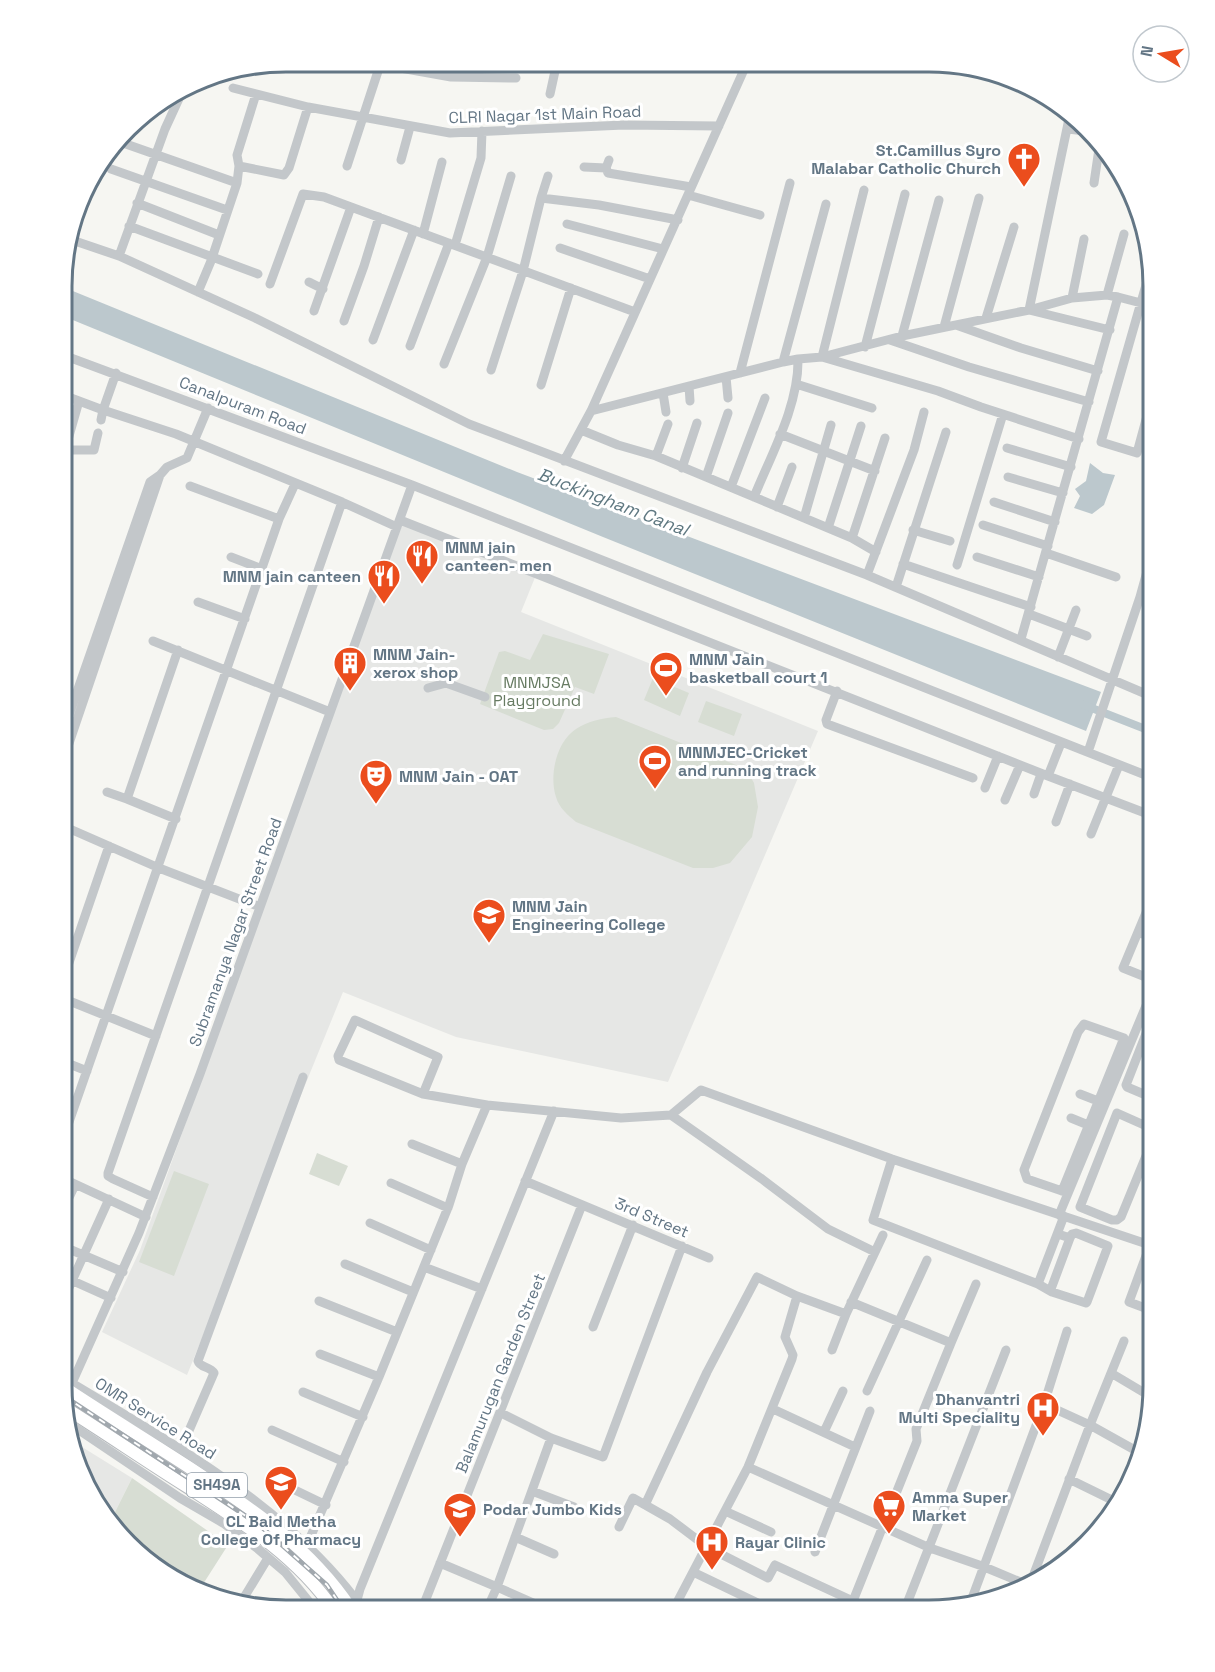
<svg xmlns="http://www.w3.org/2000/svg" width="1215" height="1672" viewBox="0 0 1215 1672" font-family="'Space Grotesk',sans-serif">
<style>
.built{fill:#e6e7e5}
.green{fill:#d7ddd3}
.water{fill:#bcc8cd}
.lines{fill:none;stroke-linecap:round;stroke-linejoin:round}
.canal{stroke:#bcc8cd;stroke-width:8}
.major-casing{stroke:#b6babe;stroke-width:14}
.minor{stroke:#c3c7ca;stroke-width:9}
.major{stroke:#fff;stroke-width:12}
.rail-casing{stroke:#a1a8ae;stroke-width:4.5}
.rail{stroke:#fff;stroke-width:2;stroke-dasharray:7;stroke-linecap:butt}
.labels{text-anchor:middle;stroke-width:6;stroke-linejoin:round;paint-order:stroke}
.shield{fill:#fff;stroke:#929faa;stroke-width:1.5}
.shield-label{font-size:15px;font-weight:bold;fill:#637685}
.street-label{font-size:16px;fill:#637685;stroke:#fff}
.poi-label{font-size:16px;font-weight:bold;fill:#637685;stroke:#fff;text-anchor:start}
.park-label{font-size:16px;fill:#677b62;stroke:#fff}
.water-label{font-size:18px;font-style:italic;fill:#5f7881;stroke:#fff}
.rim{fill:none;stroke:#637685;stroke-width:3}
</style>
<rect width="100%" height="100%" fill="#f6f6f2"/>
<path class="built" d="M402,522L536,575L521,612L818,731L668,1082L456,1037L343,992L187,1375L102,1332L140,1250Z
M74,1442L132,1478L112,1518L85,1485Z"/>
<path class="green" d="M543,634L609,654L594,694L575,687L559,723L553,729L544,730L480,704L499,652L505,651L530,660Z
M653,678L689,693L680,716L644,700Z
M706,701L742,714L734,736L698,722Z
M616,717L746,769L754,783L758,807L752,837L730,863L713,868H693L576,822C568,815 559,808 556,797C549,776 556,742 576,729C588,721 602,718 616,717Z
M317,1153L348,1166L339,1186L309,1174Z
M174,1171L209,1184L174,1276L139,1262Z
M132,1478L228,1545L198,1592L150,1564L112,1518Z"/>
<path class="water" d="M63,287L517,472L1101,692L1086,731L603,537L63,316Z
M1090,463L1103,473L1115,475L1104,505L1092,514L1074,508L1080,496L1075,489L1086,481Z"/>
<g class="lines">
<path class="canal" d="M1084,705L1153,732"/>
<g class="major-casing">
<path id="major" d="M62,1386C104,1414 147,1440 190,1468C251,1508 310,1547 351,1609
M67,1409C107,1434 146,1461 186,1486C240,1521 296,1555 333,1609"/>
</g>
<path class="minor" d="M367,62L451,77L516,78
M557,63L745,66
M233,88L308,107L450,133L624,125L719,126
M550,94L557,62
M1070,114L1029,310L1110,330
M1068,129L1085,131
M123,143L237,183
M401,160L410,127
M609,160L606,168L608,173L691,187
M239,166L284,175L289,168L308,107
M347,166L381,62
M584,167L606,168
M111,169L227,210
M1094,183L1099,149
M864,190L822,357L938,391L981,407L1079,439
M688,195L760,215
M541,198L599,205L678,220
M137,203L219,235
M567,224L663,249
M129,226L258,274
M423,234L442,162
M69,239L119,256L255,318L469,424L867,575L1153,697
M455,245L481,158L482,131
M560,248L650,279
M119,256L165,129L182,92
M1150,271L1101,442L1137,453L1153,394
M309,282L323,289
M270,284L303,194L324,197L635,312
M198,292L211,261L237,183L239,166L237,155L256,94
M1107,295L1124,234
M1118,297L1141,303
M1072,298L1084,239
M314,311L351,207
M986,318L1014,227
M344,321L364,266L379,217
M956,325L1021,348L1098,371
M944,327L979,198
M902,336L939,200
M373,340L414,230
M890,340L969,367L1089,402
M410,346L449,243
M865,347L905,194
M63,355L412,485L1153,778
M783,362L826,204
M444,364L487,257L511,176
M491,370L523,271L541,198L548,176
M116,373L103,410L176,434L342,502L108,1173V1176L113,1179L153,1197
M740,373L790,183
M726,377L728,398
M796,384L872,408
M541,385L571,288
M689,386L690,401
M663,393L666,412
M63,395L103,410L101,420
M591,411L783,362L798,359L822,357L902,336L1029,310L1072,298L1107,295L1118,297L1021,639
M581,430L618,445L656,456L852,538L876,552
M780,434L875,471
M1007,448L1071,467
M63,450H94L98,433
M65,450L79,401
M656,456L668,424
M564,461L591,411L747,63
M682,468L697,423
M706,477L728,413
M1008,477L1063,493
M190,486L279,519
M731,487L765,398
M754,497C771,455 799,405 798,359
M342,502L397,527
M994,502L1055,522
M777,507L792,467
M804,518L831,425
M400,520L1048,776L1061,743
M983,525L1048,546
M828,528L861,426
M913,530L950,541
M852,538L885,438
M1046,553L1116,577
M231,557L262,569
M977,557L1039,577
M903,564L1031,607
M957,565L1003,414
M867,575L914,450L924,412
M896,587L946,432
M1140,597L1153,602
M198,602L245,619
M1029,614L1087,636
M153,641L330,712
M1058,657L1076,610
M428,688L446,683L485,697
M837,691L826,720L827,724L973,778
M63,732L150,482L160,475L167,467L187,458L208,408
M1088,752L1140,597L1153,550
M63,761L160,475
M1048,776L1153,816
M985,788L998,756
M107,792L127,799
M1034,794L1041,774
M1005,800L1020,765
M176,819L127,799L178,650
M1056,822L1070,784
M70,829L159,868L260,907
M1091,834L1119,765
M1138,932L1153,938
M1153,980L1123,968L1153,896
M62,983L109,846
M62,998L156,1036
M62,1061L87,1071
M423,1094L438,1057L355,1020L338,1056L339,1060L423,1094L487,1105
M1080,1094L1103,1103
M1153,1098L1127,1087L1126,1085L1153,1016
M671,1115L762,1179L828,1229L875,1252
M1071,1118L1093,1127
M1147,1126L1153,1112
M1153,1139L1121,1217L1117,1220H1112L1080,1207L1117,1113L1153,1129
M62,1142L279,519L295,484
M412,1144L462,1164
M892,1159L873,1220L1038,1284L1064,1216
M62,1178L146,1217
M525,1181L709,1258
M391,1183L448,1208
M1062,1191L1124,1038L1084,1024L1078,1032L1024,1170L1027,1179L1068,1193
M62,1212L75,1185
M1059,1215L1153,989
M370,1223L431,1250
M62,1246L123,1272
M345,1264L413,1292
M424,1267L482,1289
M62,1276L111,1298
M1038,1284L1052,1292L1086,1303L1087,1302L1108,1246L1076,1233L1072,1234L1070,1238L1058,1234
M1051,1289L1070,1238
M319,1301L397,1332
M851,1302L951,1343L916,1429L917,1441L853,1601L867,1610
M62,1303L109,1199
M593,1327L633,1225
M1067,1331L1044,1404L1090,1425L1142,1454
M951,1343L976,1284
M832,1350L846,1314
M320,1354L379,1377
M1111,1373L1153,1398
M62,1377C169,1442 288,1505 363,1609
M67,1390L72,1383L139,1233L200,1074L412,485
M867,1391L927,1260
M303,1392L363,1417
M773,1409L855,1447
M501,1413L551,1438L603,1457L682,1246
M70,1424L180,1498L223,1523L258,1549L285,1572L315,1609
M272,1430L344,1462
M824,1432L843,1391
M181,1449L214,1373C210,1366 200,1368 198,1361L303,1077
M748,1467L930,1548L982,1566L1030,1586
M272,1479L326,1505
M1069,1479L1116,1502
M532,1491L574,1507
M645,1505L707,1372L757,1277L797,1296L846,1314L883,1235
M725,1511L771,1532
M619,1527L633,1498L670,1519L707,1547L768,1578L775,1565L853,1601
M515,1537L554,1554
M307,1545L379,1377L449,1205L462,1164L487,1105L621,1118L671,1115L701,1090L892,1159L1150,1245L1129,1302L1153,1311
M815,1552L870,1411
M440,1563L497,1587L551,1438
M693,1572L764,1606
M1029,1587L1090,1425L1124,1341
M357,1600L360,1589L554,1111
M908,1601L1006,1350
M971,1601L1044,1404
M240,1604L268,1558
M422,1609L582,1205
M487,1609L497,1587L547,1609
M673,1610L748,1467L792,1359L793,1355L785,1337L797,1296"/>
<use href="#major" class="major"/>
<g class="rail-casing">
<path id="rail" d="M64,1396L258,1524L327,1585L343,1609"/>
</g>
<use href="#rail" class="rail"/>
</g>
<defs>
<g id="church-pin" transform="scale(1.725)"><path d="M0 17L-7.5 6A9.5 9.5 0 1 1 7.5 6Z" fill="#eb4d1d" stroke="#fff"/><path d="M-1.2-6h2.4v3.5h3.3v2.4h-3.3V6h-2.4V-.1h-3.3v-2.4h3.3Z" fill="#fff"/></g>
<g id="restaurant-pin" transform="scale(1.725)"><path d="M0 17L-7.5 6A9.5 9.5 0 1 1 7.5 6Z" fill="#eb4d1d" stroke="#fff"/><path d="M-5-6h1v4h1v-4h1v4h1v-4h1v5L-1.5 .5V6h-2V.5L-5-1ZM5-6V6H3V1.5H1.5Q1.5-4 5-6Z" fill="#fff"/></g>
<g id="building-pin" transform="scale(1.725)"><path d="M0 17L-7.5 6A9.5 9.5 0 1 1 7.5 6Z" fill="#eb4d1d" stroke="#fff"/><path d="M-4-6H4V6H1V3H-1V6H-4ZM-2.5-4.3h1.7v1.8h-1.7ZM.8-4.3h1.7v1.8H.8ZM-2.5-1h1.7V.8h-1.7ZM.8-1h1.7V.8H.8Z" fill="#fff"/></g>
<g id="stadium-pin" transform="scale(1.725)"><path d="M0 17L-7.5 6A9.5 9.5 0 1 1 7.5 6Z" fill="#eb4d1d" stroke="#fff"/><path d="M0-5a6.5 5 0 1 0 0 10a6.5 5 0 1 0 0-10ZM-3.5-1.8h7v3.6h-7Z" fill="#fff"/></g>
<g id="theatre-pin" transform="scale(1.725)"><path d="M0 17L-7.5 6A9.5 9.5 0 1 1 7.5 6Z" fill="#eb4d1d" stroke="#fff"/><path d="M-5-5.5Q0-4 5-5.5V0Q5 5 0 6Q-5 5-5 0ZM-3.3-2.5H-1v1.5H-3.3ZM1-2.5H3.3v1.5H1ZM-2.8 1Q0 5.5 2.8 1Z" fill="#fff"/></g>
<g id="university-pin" transform="scale(1.725)"><path d="M0 17L-7.5 6A9.5 9.5 0 1 1 7.5 6Z" fill="#eb4d1d" stroke="#fff"/><path d="M0-5L7-2L0 1L-7-2ZM-4 1L0 2.5L4 1V4Q0 6-4 4Z" fill="#fff"/></g>
<g id="hospital-pin" transform="scale(1.725)"><path d="M0 17L-7.5 6A9.5 9.5 0 1 1 7.5 6Z" fill="#eb4d1d" stroke="#fff"/><path d="M-5-5h3v3.5h4V-5h3V5h-3V1.5h-4V5h-3Z" fill="#fff"/></g>
<g id="school-pin" transform="scale(1.725)"><path d="M0 17L-7.5 6A9.5 9.5 0 1 1 7.5 6Z" fill="#eb4d1d" stroke="#fff"/><path d="M0-5L7-2L0 1L-7-2ZM-4 1L0 2.5L4 1V4Q0 6-4 4Z" fill="#fff"/></g>
<g id="supermarket-pin" transform="scale(1.725)"><path d="M0 17L-7.5 6A9.5 9.5 0 1 1 7.5 6Z" fill="#eb4d1d" stroke="#fff"/><path d="M-6-5.5h2.5l.6 2H6L4.5 2H-2.5L-4.4-4H-6ZM-1.5 3.2a1.3 1.3 0 1 0 .1 0ZM3 3.2a1.3 1.3 0 1 0 .1 0Z" fill="#fff"/></g>
</defs>
<g fill-rule="evenodd">
<use href="#church-pin" x="1024" y="159"/>
<use href="#restaurant-pin" x="422" y="556"/>
<use href="#restaurant-pin" x="384" y="576"/>
<use href="#building-pin" x="350" y="663"/>
<use href="#stadium-pin" x="666" y="668"/>
<use href="#stadium-pin" x="655" y="761"/>
<use href="#theatre-pin" x="376" y="776"/>
<use href="#university-pin" x="489" y="915"/>
<use href="#hospital-pin" x="1043" y="1408"/>
<use href="#school-pin" x="281" y="1482"/>
<use href="#supermarket-pin" x="889" y="1506"/>
<use href="#school-pin" x="460" y="1509"/>
<use href="#hospital-pin" x="712" y="1542"/>
</g>
<g class="labels">
<rect class="shield" x="187" y="1473" width="60" height="24" rx="4.5"/>
<g class="shield-label">
<text x="217" y="1490">SH49A</text>
</g>
<g class="street-label">
<text transform="translate(545 114) rotate(-2)" y="6">CLRI Nagar 1st Main Road</text>
<text transform="translate(243 405) rotate(21)" y="6">Canalpuram Road</text>
<text transform="translate(235 932) rotate(-70)" y="6">Subramanya Nagar Street Road</text>
<text transform="translate(652 1217) rotate(23)" y="6">3rd Street</text>
<text transform="translate(500 1373) rotate(-68)" y="6">Balamurugan Garden Street</text>
<text transform="translate(156 1418) rotate(32)" y="6">OMR Service Road</text>
</g>
<g class="poi-label">
<text x="1001" y="156" text-anchor="end">St.Camillus Syro<tspan x="1001" dy="18">Malabar Catholic Church</tspan></text>
<text x="445" y="553">MNM jain<tspan x="445" dy="18">canteen- men</tspan></text>
<text x="361" y="582" text-anchor="end">MNM jain canteen</text>
<text x="373" y="660">MNM Jain-<tspan x="373" dy="18">xerox shop</tspan></text>
<text x="689" y="665">MNM Jain<tspan x="689" dy="18">basketball court 1</tspan></text>
<text x="678" y="758">MNMJEC-Cricket<tspan x="678" dy="18">and running track</tspan></text>
<text x="399" y="782">MNM Jain - OAT</text>
<text x="512" y="912">MNM Jain<tspan x="512" dy="18">Engineering College</tspan></text>
<text x="1020" y="1405" text-anchor="end">Dhanvantri<tspan x="1020" dy="18">Multi Speciality</tspan></text>
<text x="912" y="1503">Amma Super<tspan x="912" dy="18">Market</tspan></text>
<text x="483" y="1515">Podar Jumbo Kids</text>
<text x="281" y="1527" text-anchor="middle">CL Baid Metha<tspan x="281" dy="18">College Of Pharmacy</tspan></text>
<text x="735" y="1548">Rayar Clinic</text>
</g>
<g class="park-label">
<text x="537" y="688">MNMJSA<tspan x="537" dy="18">Playground</tspan></text>
</g>
<g class="water-label">
<text transform="translate(613 502) rotate(21)" y="6">Buckingham Canal</text>
</g>
</g>
<path d="M0 0H1215V1672H0ZM286 72H929A214 214 0 0 1 1143 286V1386A214 214 0 0 1 929 1600H286A214 214 0 0 1 72 1386V286A214 214 0 0 1 286 72Z" fill="#fff" fill-rule="evenodd"/>
<path class="rim" d="M286 72H929A214 214 0 0 1 1143 286V1386A214 214 0 0 1 929 1600H286A214 214 0 0 1 72 1386V286A214 214 0 0 1 286 72Z"/>
<g transform="translate(1161 54) rotate(281)"><circle r="28" fill="#ffffff" stroke="#c1c8ce" stroke-width="1.5"/>
<path d="M0-4.5L10 22L0 15L-10 22Z" fill="#eb4d1d"/>
<text y="-9" font-size="16" font-weight="bold" text-anchor="middle" fill="#637685">N</text>
</g>
</svg>
